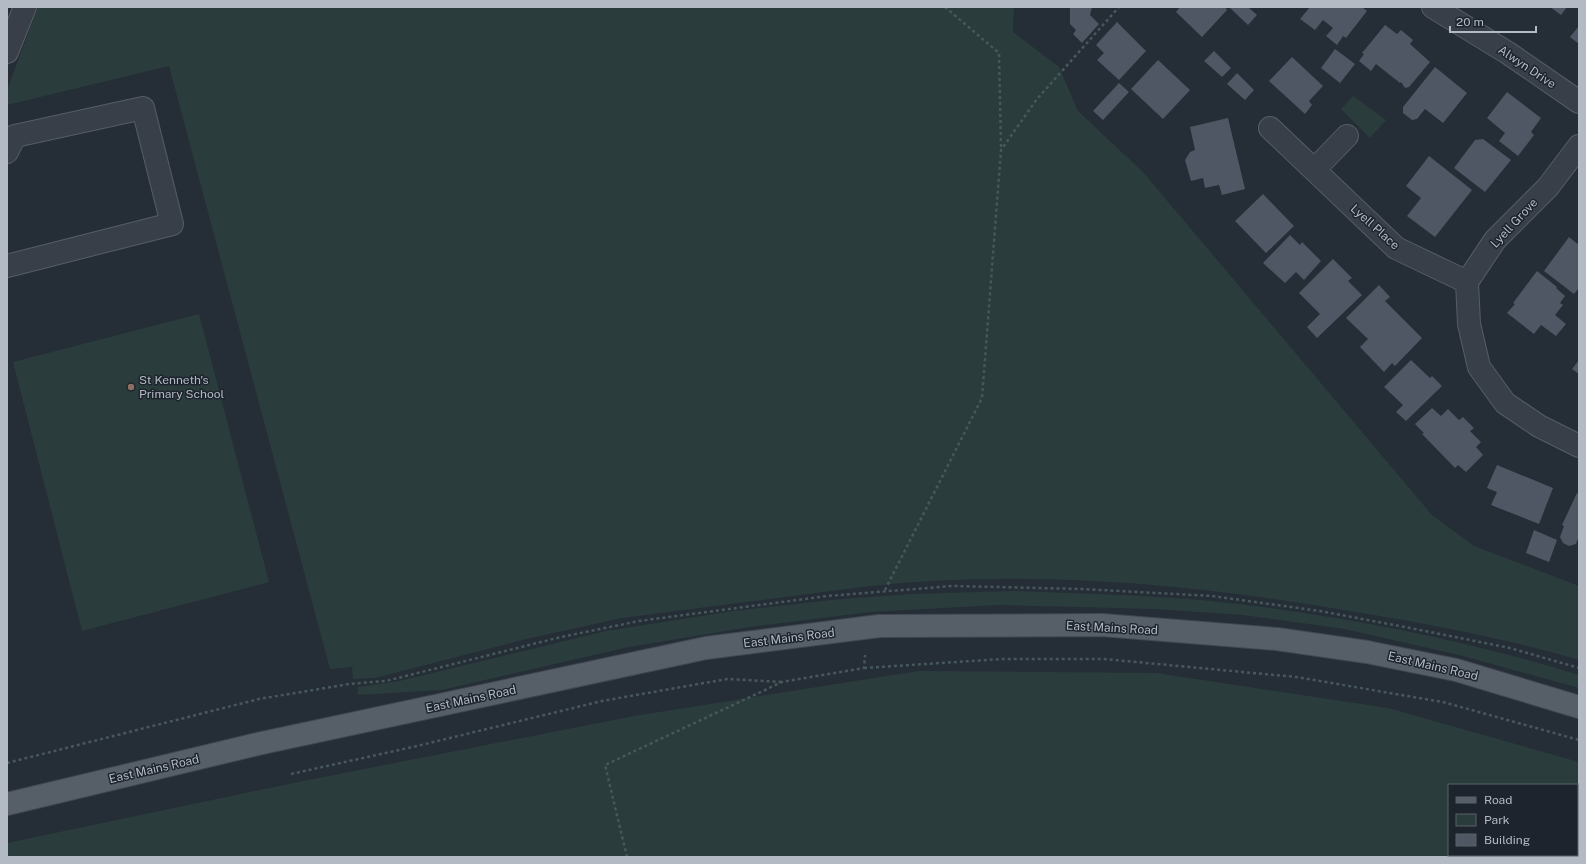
<svg xmlns="http://www.w3.org/2000/svg" width="1586" height="864" viewBox="0 0 1586 864" font-family="'Public Sans',sans-serif">
<style>
.green{fill:#2b3c3c;fill-rule:evenodd}
.building{fill:#4e5763}
.lines{fill:none;stroke-linecap:round;stroke-linejoin:round}
.minor-casing{stroke:#565d66;stroke-width:24}
.major-casing{stroke:#414851;stroke-width:24}
.path{stroke:#48585a;stroke-width:2.5;stroke-dasharray:3 3;stroke-linecap:butt}
.minor{stroke:#383f48;stroke-width:22}
.major{stroke:#565e68;stroke-width:22}
.education-dot{fill:#8d6e63;stroke:#1d242d;stroke-width:1.5}
.labels{text-anchor:middle;stroke-width:3;stroke-linejoin:round;paint-order:stroke}
.street-label{font-size:12px;fill:#b3bac4;stroke:#1d242d}
.poi-label{font-size:12px;fill:#b3bac4;stroke:#1d242d;text-anchor:start}
</style>
<rect width="100%" height="100%" fill="#252d37"/>
<path class="green" d="M38,7H1014L1013,32L1059,67L1078,111L1143,172L1432,515L1474,546L1579,586V660C1504,638 1428,624 1350,611C1192,584 1030,569 870,586L622,618L526,639L375,678L353,679L352,667L330,669L169,66L7,105V90Z
M1353,96L1386,120L1370,138L1341,109Z
M199,314L269,582L82,631L13,362Z
M1013,591C1086,594 1158,595 1230,603C1349,617 1465,640 1579,675V688L1463,656L1345,629L1243,615L1156,609L999,605L871,612L750,627L629,647L442,690L358,695V687L399,681L606,631L733,611L841,599L911,594Z
M918,671L1156,673L1388,708L1579,762V857H7V843L298,782L634,716ZM1449,785H1577V855H1449Z"/>
<path class="building" d="M1070,7H1092L1090,15L1099,24L1082,43L1073,34L1076,30L1070,24Z
M1180,7H1225L1227,10L1202,37L1176,12Z
M1231,7H1248L1257,15L1248,25L1230,8Z
M1310,7H1362L1367,11L1346,38L1343,36L1337,45L1326,36L1333,28L1323,20L1315,30L1300,19Z
M1550,7H1567L1561,15Z
M1117,22L1146,51L1119,80L1097,60L1104,53L1096,45Z
M1385,25L1397,34L1401,30L1413,40L1410,44L1430,62L1409,87L1405,88L1401,82L1400,83L1376,64L1371,71L1359,61L1364,54L1362,53Z
M1579,26V44L1570,37Z
M1335,49L1355,64L1340,83L1321,68Z
M1214,51L1231,68L1222,77L1204,61Z
M1292,57L1323,86L1309,101L1312,105L1305,114L1269,81Z
M1158,60L1190,90L1163,119L1131,89Z
M1435,67L1467,93L1443,123L1425,109L1417,119L1412,120L1403,113V107Z
M1237,73L1254,90L1245,100L1227,84Z
M1119,83L1129,92L1103,120L1093,111Z
M1507,92L1541,118L1531,132L1534,135L1518,156L1499,141L1505,133L1487,118Z
M1228,118L1245,189L1222,195L1219,185L1205,188L1203,178L1191,181L1185,160L1190,152L1195,150L1190,127Z
M1483,139L1511,160L1485,192L1454,168L1475,140Z
M1429,156L1472,190L1435,237L1407,216L1421,198L1406,186Z
M1263,194L1294,226L1266,253L1235,221Z
M1290,235L1300,245L1302,242L1321,261L1304,280L1296,272L1285,283L1263,263Z
M1569,237L1579,245V288L1574,294L1544,271Z
M1333,259L1352,278L1348,281L1362,295L1317,338L1307,327L1320,314L1299,293Z
M1537,271L1557,287L1556,288L1565,296L1560,303L1563,305L1555,315L1566,324L1556,336L1541,325L1534,334L1507,313L1515,304L1513,303Z
M1379,285L1390,297L1385,301L1422,338L1395,366L1392,363L1384,372L1360,347L1368,339L1346,318Z
M1411,360L1430,378L1432,376L1442,386L1406,421L1396,412L1403,405L1384,387Z
M1579,360V374L1572,369Z
M1432,408L1441,416L1448,409L1459,420L1463,417L1474,428L1470,431L1481,442L1476,447L1483,455L1466,472L1458,465L1455,468L1422,434L1424,433L1415,424Z
M1497,465L1553,488L1539,524L1491,505L1497,492L1487,488Z
M1577,493L1579,494V536L1576,544L1569,546L1563,543L1560,537L1564,526L1562,525Z
M1534,530L1557,540L1549,562L1526,553Z"/>
<g class="lines">
<g class="minor-casing">
<path id="minor" d="M1433,7L1508,53L1579,102
M7,52L25,7
M1270,128L1396,248L1467,282
M1579,146L1548,187L1495,240L1467,282L1469,324L1479,367L1505,403L1539,426L1579,446
M7,152L15,136L143,108L172,224L7,266
M1314,170L1347,136"/>
</g>
<g class="major-casing">
<path id="major" d="M7,804L262,743L706,648L879,626L1102,625L1277,639L1367,652L1456,670L1579,707"/>
</g>
<path class="path" d="M945,7L999,53L1001,149
M885,590L982,398L1001,150L1037,99L1119,7
M864,668L1002,659H1104L1296,677L1443,702L1579,740
M7,763L259,699L349,684L386,681L561,637L639,621L827,596L953,586L1082,589L1212,596L1320,611L1410,628L1510,648L1579,668
M291,774L417,746L602,701L727,679L782,682
M627,857L605,765L782,682L864,668L865,655"/>
<use href="#minor" class="minor"/>
<use href="#major" class="major"/>
</g>
<circle class="education-dot" cx="131" cy="387" r="4"/>
<g class="labels">
<g class="street-label">
<text transform="translate(1527 67) rotate(34)" y="4">Alwyn Drive</text>
<text transform="translate(1514 223) rotate(-47)" y="4">Lyell Grove</text>
<text transform="translate(1375 227) rotate(42)" y="4">Lyell Place</text>
<text transform="translate(1112 628) rotate(3)" y="4">East Mains Road</text>
<text transform="translate(789 638) rotate(-7)" y="4">East Mains Road</text>
<text transform="translate(1433 666) rotate(13)" y="4">East Mains Road</text>
<text transform="translate(471 699) rotate(-12)" y="4">East Mains Road</text>
<text transform="translate(154 769) rotate(-13)" y="4">East Mains Road</text>
</g>
<g class="poi-label">
<text x="139" y="384">St Kenneth's<tspan x="139" dy="14">Primary School</tspan></text>
</g>
</g>
<rect width="1586" height="864" fill="none" stroke="#b3bac4" stroke-width="16"/>
<rect x="1448" y="784" width="130" height="72" fill="#1d242d" stroke="#596069"/>
<rect x="1456" y="797" width="20" height="6" fill="#565e68" stroke="#596069"/>
<text x="1484" y="804" font-size="12" fill="#b3bac4">Road</text>
<rect x="1456" y="814" width="20" height="12" fill="#2b3c3c" stroke="#596069"/>
<text x="1484" y="824" font-size="12" fill="#b3bac4">Park</text>
<rect x="1456" y="834" width="20" height="12" fill="#4e5763" stroke="#596069"/>
<text x="1484" y="844" font-size="12" fill="#b3bac4">Building</text>
<path d="M1450 26v6h86v-6" fill="none" stroke="#b3bac4" stroke-width="2"/>
<text x="1456" y="26" font-size="12" fill="#b3bac4" stroke="#1d242d" stroke-width="3" paint-order="stroke">20 m</text>
</svg>
